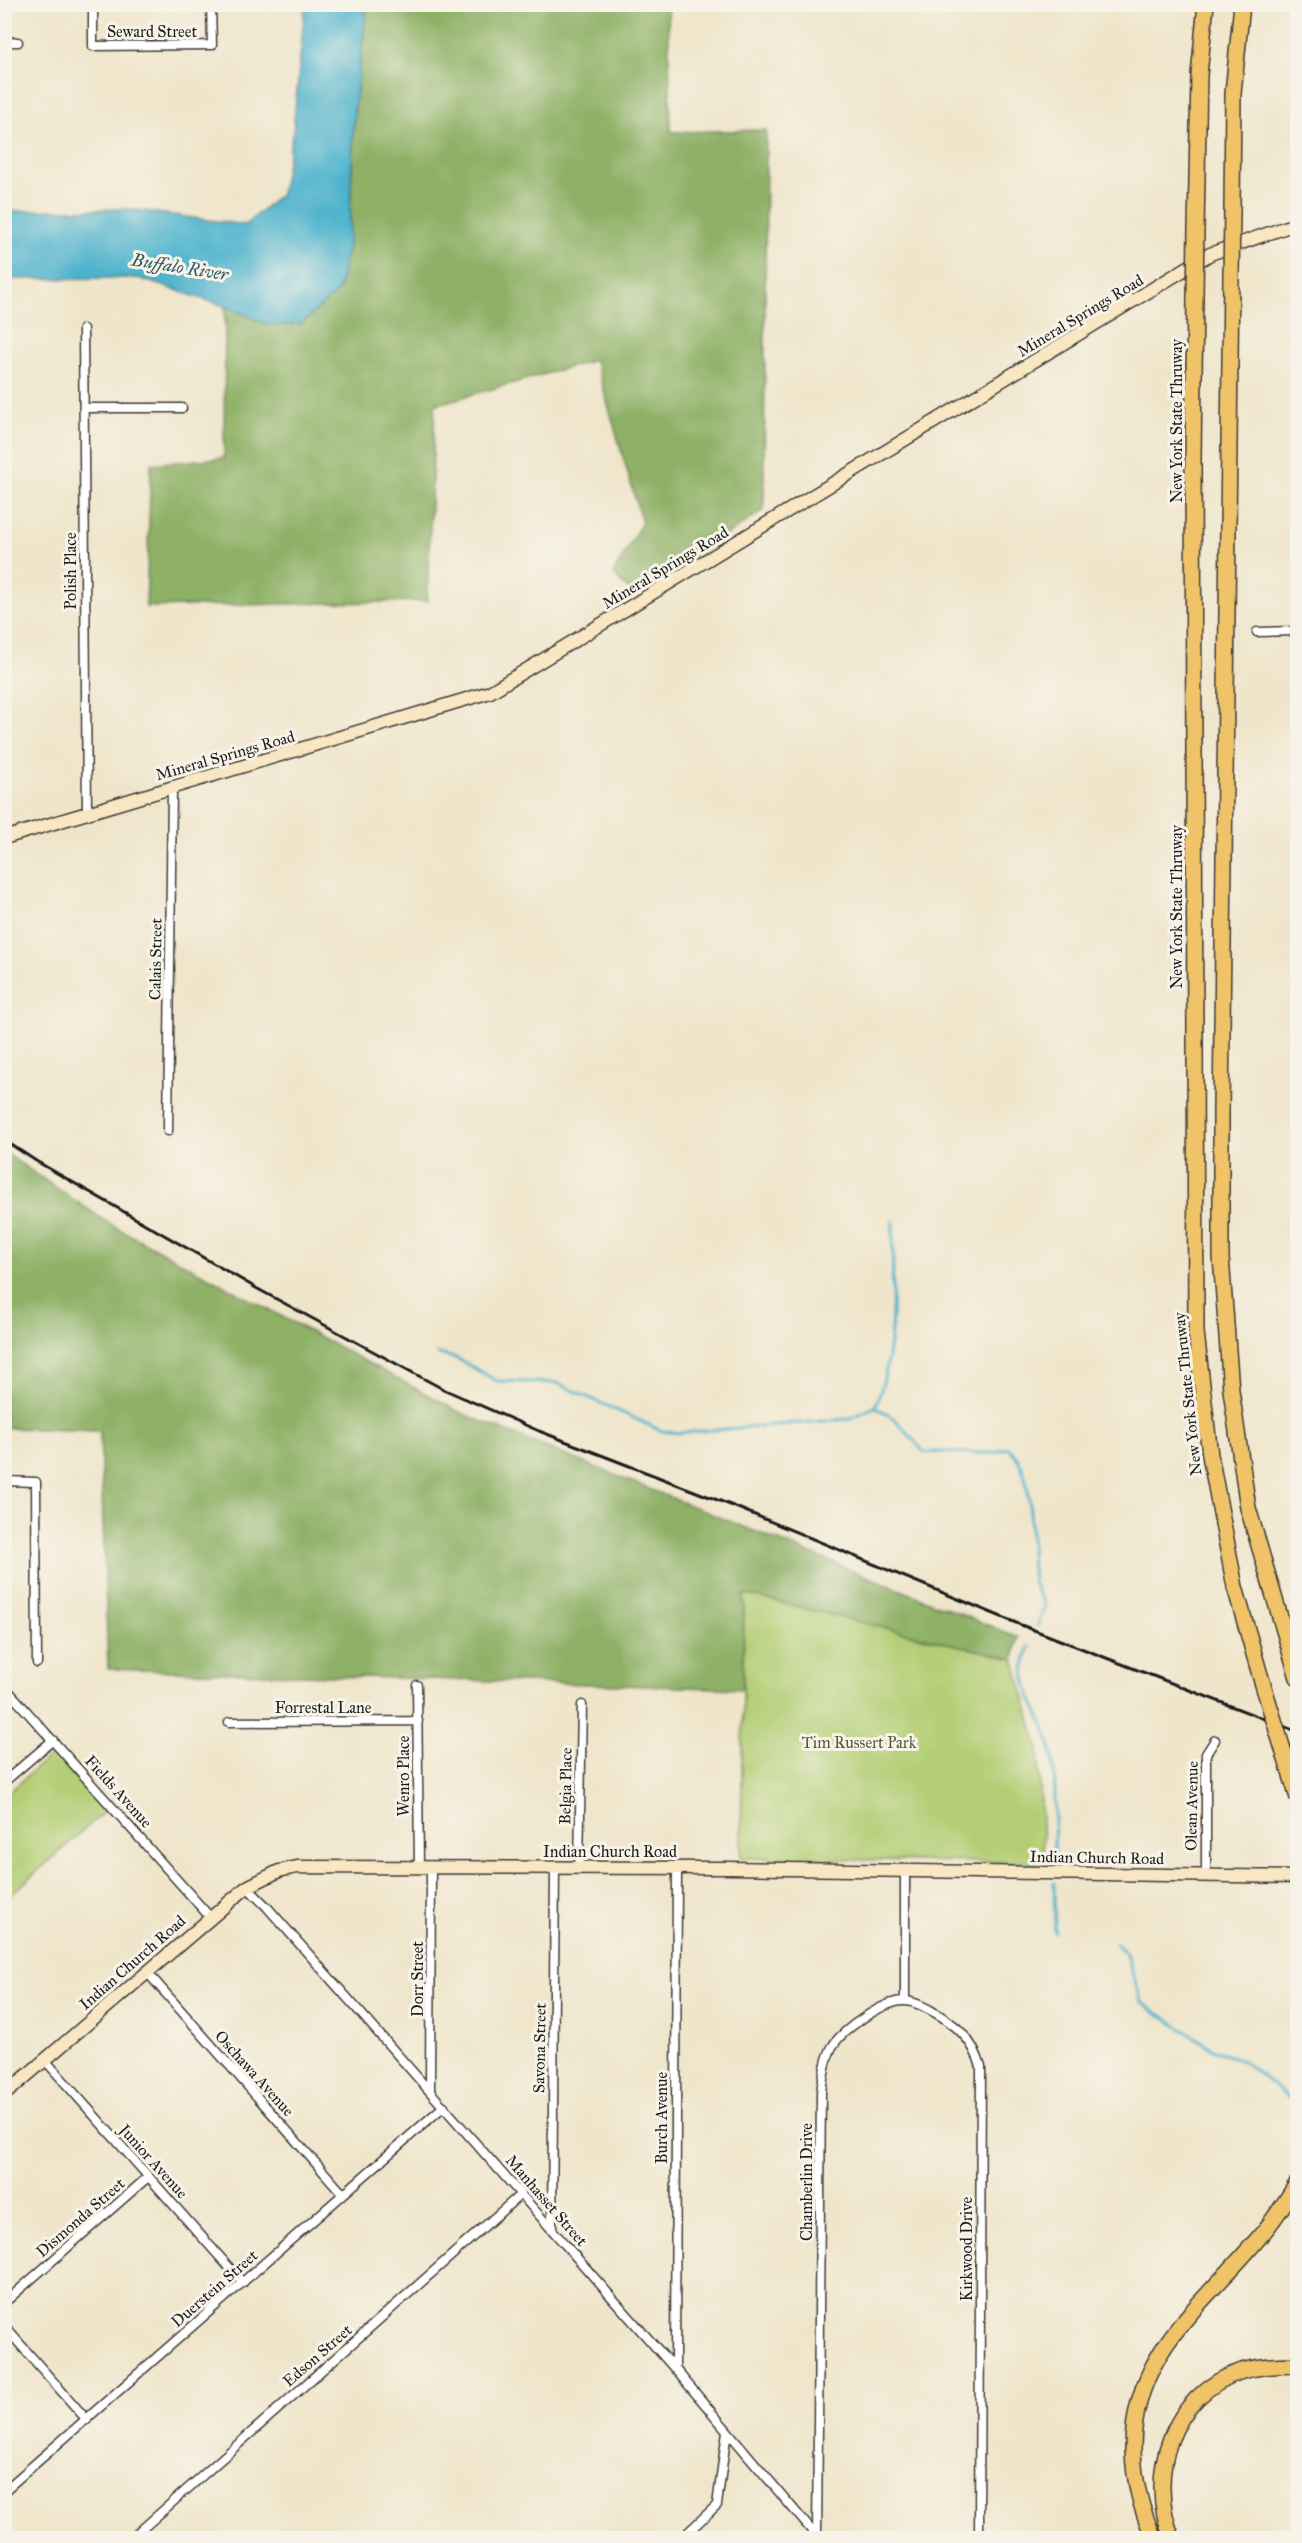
<svg xmlns="http://www.w3.org/2000/svg" width="1302" height="2543" viewBox="0 0 1302 2543" font-family="'IM FELL Great Primer',serif">
<style>
.green{fill:#b3ce74;stroke:#687548;stroke-width:1.5}
.forest{fill:#8eb166;stroke:#556641;stroke-width:1.5}
.water{fill:#4eb3cd;stroke:#356874;stroke-width:1.5}
.lines{fill:none;stroke-linecap:round;stroke-linejoin:round}
.stream{stroke:#4eb3cd;stroke-width:3}
.street-casing{stroke:#3c3a36;stroke-width:11}
.secondary-casing{stroke:#3c3a36;stroke-width:15}
.highway-casing{stroke:#3c3a36;stroke-width:18}
.street{stroke:#fff;stroke-width:8}
.secondary{stroke:#f9e7c3;stroke-width:12}
.highway{stroke:#f0c369;stroke-width:15}
.rail{stroke:#1c1c1c;stroke-width:3}
.highway-bridge-casing{stroke:#3c3a36;stroke-width:18;stroke-linecap:butt}
.highway-bridge{stroke:#f0c369;stroke-width:15}
.labels{text-anchor:middle;stroke-width:6;stroke-linejoin:round;paint-order:stroke}
.street-label{font-size:16px;fill:#1c1c1c;stroke:#f7f3e8}
.park-label{font-size:16px;fill:#515a3b;stroke:#f7f3e8}
.water-label{font-size:18px;font-style:italic;fill:#305863;stroke:#f7f3e8}
</style>
<rect width="100%" height="100%" fill="#f7f3e8"/>
<filter id="ink" filterUnits="userSpaceOnUse"><feTurbulence type="fractalNoise" baseFrequency=".0167" numOctaves="2"/><feDisplacementMap in="SourceGraphic" scale="12" xChannelSelector="R" yChannelSelector="G"/><feConvolveMatrix kernelMatrix="1 2 1 2 8 2 1 2 1" color-interpolation-filters="sRGB"/></filter>
<filter id="wash" filterUnits="userSpaceOnUse"><feTurbulence type="fractalNoise" baseFrequency=".008" numOctaves="4" result="noise"/><feDisplacementMap in="SourceGraphic" scale="24" xChannelSelector="R" yChannelSelector="G"/><feGaussianBlur stdDeviation="1.35" result="paint"/><feColorMatrix in="noise" values="0 0 0 0 0 0 0 0 0 0 0 0 0 0 0 0 0 1.4 0 .05"/><feComposite in="paint" operator="in"/></filter>
<g filter="url(#wash)">
<rect width="100%" height="100%" fill="#efe5ca"/>
<path class="green" d="M744,1593L1014,1659L1038,1746L1044,1863L741,1858Z
M53,1753L105,1811L5,1900V1796Z"/>
<path class="forest" d="M367,5H668L671,132L766,130L764,510L635,596L613,574L642,522L595,360L435,405L427,601L146,607L151,464L224,458L225,306L268,325L339,290L349,239L354,113Z
M5,1153L110,1224L463,1414L1018,1637L1014,1659L744,1594L743,1689L108,1669L100,1431L5,1428Z"/>
<path class="water" d="M305,5H367L354,113L349,239L339,290L301,324L268,325L225,306L138,278L5,279V211L129,209L245,225L281,194L293,132Z"/>
<g class="lines">
<path class="stream" d="M438,1354L456,1358L497,1381L557,1383L662,1431L679,1433L848,1419L875,1407C897,1355 892,1277 893,1221
M875,1407L895,1419L924,1452L993,1453L1008,1448C1038,1470 1028,1546 1033,1580C1034,1589 1041,1598 1045,1605L1038,1625
M1029,1647C1015,1680 1036,1704 1047,1734C1059,1768 1054,1818 1054,1855
M1054,1883L1055,1932
M1116,1943L1126,1954L1142,2003L1215,2050L1243,2061L1290,2099H1298"/>
</g>
</g>
<g filter="url(#ink)">
<g class="lines">
<g class="street-casing">
<path id="street" d="M93,4V46L212,45L211,4
M4,42H18
M83,329L87,813
M84,408H182
M1257,632L1298,631
M168,1131L172,787
M4,1481L36,1482L37,1663
M417,1685L419,1866
M4,1686L210,1917
M229,1722L418,1721
M4,1782L53,1740
M579,1867L582,1705
M1206,1875V1754L1215,1740
M247,1887L267,1907L675,2369L818,2538
M146,1971L343,2194
M905,2000V1870
M44,2059L243,2283
M430,2091L431,1866
M552,2229L555,1867
M4,2303L148,2177
M4,2326L87,2420
M675,2369L677,1868
M4,2491L444,2106
M817,2536L821,2092C823,2078 825,2060 832,2047C842,2030 884,2000 905,2001C914,2001 922,2006 930,2010C955,2023 973,2039 981,2067L979,2538
M132,2538L521,2194
M682,2538L717,2505L727,2431"/>
</g>
<g class="secondary-casing">
<path id="secondary" d="M4,838L490,692L1210,254L1298,223
M4,2095L247,1887L279,1871L297,1867L729,1868L1298,1877"/>
</g>
<g class="highway-casing">
<path id="highway" d="M1232,211L1233,93L1242,4
M1196,230L1199,75L1206,4
M1231,278L1221,1112V1257L1231,1390L1248,1508L1298,1678
M1195,297L1193,458L1196,1332L1210,1455L1235,1587L1260,1675
M1154,2538C1141,2510 1134,2481 1133,2450C1132,2351 1205,2304 1261,2235C1275,2219 1286,2201 1298,2182
M1172,2538C1146,2474 1171,2394 1242,2371C1260,2366 1279,2365 1298,2365"/>
</g>
<use href="#street" class="street"/>
<use href="#secondary" class="secondary"/>
<use href="#highway" class="highway"/>
<path class="rail" d="M4,1140L36,1161L256,1288L443,1389L539,1431L733,1506L1021,1625L1298,1732"/>
<g class="highway-bridge-casing">
<path id="highway-bridge" d="M1231,278L1232,211
M1195,297L1196,230
M1260,1675L1298,1798"/>
</g>
<use href="#highway-bridge" class="highway-bridge"/>
</g>
</g>
<g class="labels">
<g class="street-label">
<text x="152" y="37">Seward Street</text>
<text transform="translate(1080 315) rotate(-31)" y="6">Mineral Springs Road</text>
<text transform="translate(1176 421) rotate(-90)" y="6">New York State Thruway</text>
<text transform="translate(665 567) rotate(-31)" y="6">Mineral Springs Road</text>
<text transform="translate(70 571) rotate(-90)" y="6">Polish Place</text>
<text transform="translate(225 755) rotate(-16)" y="6">Mineral Springs Road</text>
<text transform="translate(1176 907) rotate(-90)" y="6">New York State Thruway</text>
<text transform="translate(155 959) rotate(-89)" y="6">Calais Street</text>
<text transform="translate(1187 1394) rotate(-96)" y="6">New York State Thruway</text>
<text x="323" y="1713">Forrestal Lane</text>
<text transform="translate(403 1776) rotate(-90)" y="6">Wenro Place</text>
<text transform="translate(565 1786) rotate(-89)" y="6">Belgia Place</text>
<text transform="translate(119 1791) rotate(48)" y="6">Fields Avenue</text>
<text transform="translate(1191 1806) rotate(-89)" y="6">Olean Avenue</text>
<text x="610" y="1857">Indian Church Road</text>
<text transform="translate(1097 1857) rotate(1)" y="6">Indian Church Road</text>
<text transform="translate(132 1962) rotate(-41)" y="6">Indian Church Road</text>
<text transform="translate(417 1979) rotate(-90)" y="6">Dorr Street</text>
<text transform="translate(539 2048) rotate(-89)" y="6">Savona Street</text>
<text transform="translate(255 2073) rotate(48)" y="6">Oschawa Avenue</text>
<text transform="translate(661 2118) rotate(-90)" y="6">Burch Avenue</text>
<text transform="translate(154 2161) rotate(48)" y="6">Junior Avenue</text>
<text transform="translate(806 2182) rotate(-90)" y="6">Chamberlin Drive</text>
<text transform="translate(547 2200) rotate(49)" y="6">Manhasset Street</text>
<text transform="translate(80 2217) rotate(-41)" y="6">Dismonda Street</text>
<text transform="translate(966 2249) rotate(-90)" y="6">Kirkwood Drive</text>
<text transform="translate(214 2288) rotate(-41)" y="6">Duerstein Street</text>
<text transform="translate(317 2355) rotate(-41)" y="6">Edson Street</text>
</g>
<g class="park-label">
<text x="859" y="1748">Tim Russert Park</text>
</g>
<g class="water-label">
<text transform="translate(180 267) rotate(9)" y="6">Buffalo River</text>
</g>
</g>
<rect width="1302" height="2543" fill="none" stroke="#f7f3e8" stroke-width="24"/>
</svg>
